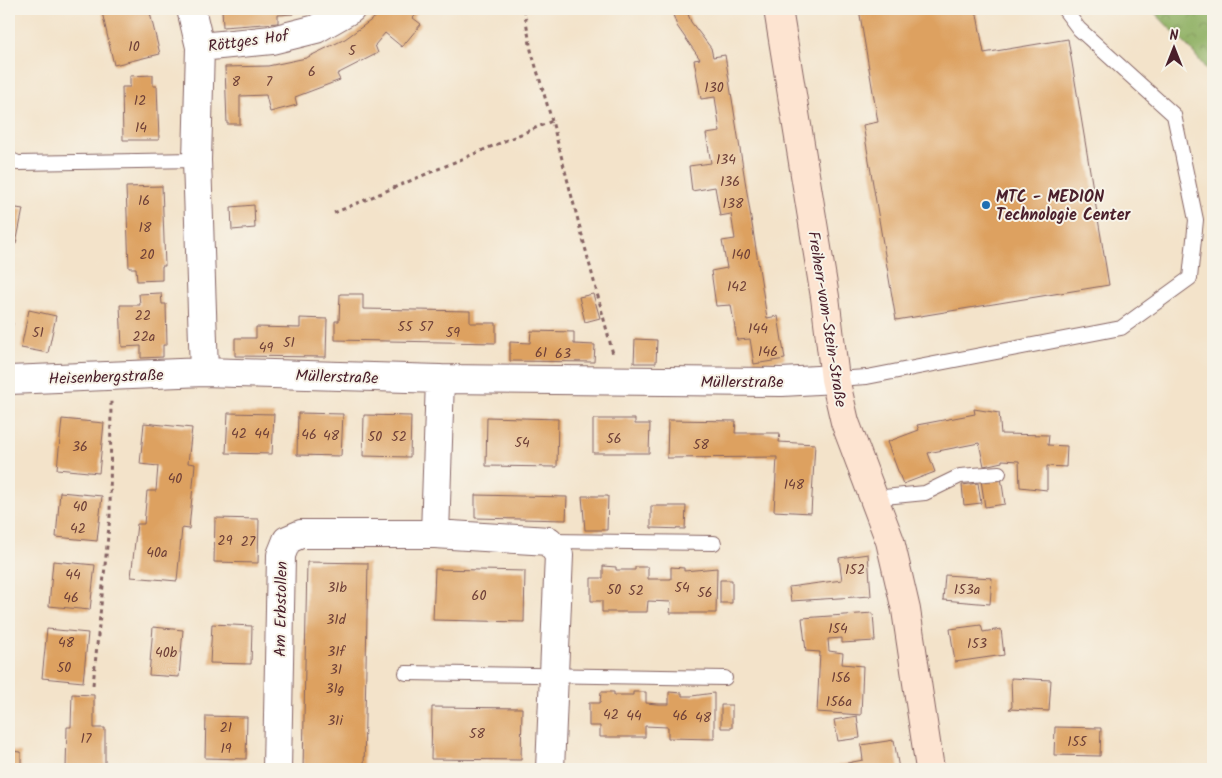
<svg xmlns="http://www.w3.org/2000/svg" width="1222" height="778" viewBox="0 0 1222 778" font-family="Kalam,sans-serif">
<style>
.forest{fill:url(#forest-crowns);stroke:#6c6847}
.building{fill:#dda161}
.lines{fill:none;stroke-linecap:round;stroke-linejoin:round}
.lane-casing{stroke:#856463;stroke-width:16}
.street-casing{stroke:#856463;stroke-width:30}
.secondary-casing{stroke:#856463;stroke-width:30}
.path{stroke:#856463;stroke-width:3;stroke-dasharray:4 4;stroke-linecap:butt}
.lane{stroke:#fff;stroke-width:14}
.street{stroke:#fff;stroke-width:28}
.secondary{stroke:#fde4d1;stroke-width:28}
.poi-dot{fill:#1f6fb2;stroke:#f7f3e8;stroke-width:2}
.labels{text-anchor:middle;stroke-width:4;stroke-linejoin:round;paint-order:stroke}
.number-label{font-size:14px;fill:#6f4038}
.street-label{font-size:16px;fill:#4a1f2b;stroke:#f7f3e8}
.poi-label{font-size:16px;font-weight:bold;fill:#4a1f2b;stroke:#f7f3e8;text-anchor:start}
</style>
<defs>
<pattern id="forest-crowns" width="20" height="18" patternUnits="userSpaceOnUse" patternTransform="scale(1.25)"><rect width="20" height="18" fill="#8fb063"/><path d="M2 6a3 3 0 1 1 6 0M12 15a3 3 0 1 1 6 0" fill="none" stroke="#778f52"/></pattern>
</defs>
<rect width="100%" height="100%" fill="#f7f3e8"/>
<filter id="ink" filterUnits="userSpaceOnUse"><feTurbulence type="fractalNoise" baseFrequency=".02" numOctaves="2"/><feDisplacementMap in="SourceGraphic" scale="10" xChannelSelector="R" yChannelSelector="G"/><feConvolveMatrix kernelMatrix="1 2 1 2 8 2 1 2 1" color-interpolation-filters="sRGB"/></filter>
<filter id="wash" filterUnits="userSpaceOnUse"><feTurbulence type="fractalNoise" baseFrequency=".0096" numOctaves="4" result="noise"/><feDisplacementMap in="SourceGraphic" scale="20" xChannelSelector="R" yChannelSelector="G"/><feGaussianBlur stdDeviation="1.12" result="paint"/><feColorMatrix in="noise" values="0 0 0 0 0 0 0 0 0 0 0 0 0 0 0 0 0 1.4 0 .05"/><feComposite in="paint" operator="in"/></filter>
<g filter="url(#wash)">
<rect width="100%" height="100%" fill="#f3e3ca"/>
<path class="forest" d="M1151,9H1213V78L1192,51Z"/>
<g id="blocks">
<path class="building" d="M116,9H149L160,54L114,65L102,12Z
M222,9H293V14L278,15V23L223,27Z
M383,9H421L413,18L421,24L402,47L385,33L375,45L378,53L337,74L340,80L295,97L297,105L270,112L266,95L240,96V124H227L225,67L268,66L306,58L345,39L377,16Z
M671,9H686L691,22L711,48L713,57L725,55L767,318L778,316L785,359L754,364L750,339L737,340L731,305L716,306L711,271L727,268L722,241L735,239L731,214L720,216L715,187L692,191L689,166L711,163L706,134L720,132L715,97L701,99L694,60L700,59L677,26Z
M859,9H976L984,53L1068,39L1109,285L896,320L863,125L878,122Z
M153,75V86H157L159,140H123L122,87H130V76Z
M9,182L15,183L10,207L23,209L16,244L9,243Z
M162,186L165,266H162V280L137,281L136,268H129L126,187Z
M254,205L255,228L232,230L231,207Z
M161,293L162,304H166L167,345H163V357L141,358V346L122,347L120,305H140L139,294Z
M340,294H363V309L470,311V323H496V343L335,340V321H339Z
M593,294L600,318L585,322L579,297Z
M29,310L56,316L48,353L21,348Z
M300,318L327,319L326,357L235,356V338H256V327L300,328Z
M9,322L13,323L10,341H9Z
M531,331L574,332V344L595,345L594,362L510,361V342L530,343Z
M635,339L657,340L656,363H634Z
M974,409L999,413L1001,434L1049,435L1048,445L1067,446L1066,467L1047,466V490L1020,487L1019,461L1002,460V462L984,466L979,443L928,453L935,472L903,484L887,442L919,430L917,425L975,414Z
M228,413L274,414L272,454L226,453Z
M298,413L343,414L341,456L297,455Z
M364,415L411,416L410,457L363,456Z
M9,417H12L11,438H9Z
M487,417L558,419L557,467L486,466Z
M62,419L104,423L99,473L57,469Z
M593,419H635V424H650L649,453H593Z
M668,420L736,421L735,433H780L779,442L815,444L811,513L774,511L777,457L667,458Z
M144,423L192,428L188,463L195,464L189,529L182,528L177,581L131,577L137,524H144L147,491H156L158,466L140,464Z
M1001,477L1005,504L985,507L981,480Z
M978,483L981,503L964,505L962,485Z
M60,492L102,496L97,541L56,537Z
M475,495L567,497L566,520L475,518Z
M582,496H608L607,530H585Z
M651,506H686L685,529L651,528Z
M215,518L259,519L258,563L214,562Z
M868,554L871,596L791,601L789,587L842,580L839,558Z
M53,561L95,565L90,610L49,606Z
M307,562L368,563L364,769H303Z
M603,566L616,567V570H635V567H648V579H671V567L684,568V571L717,568L716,613H670L671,602L648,601L647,612H602V601H591V578H603Z
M435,569L525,571L524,622L433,620Z
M945,575L992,578L990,604L943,600Z
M720,580H732V603H720Z
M873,613L875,641L842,643V638L828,639L829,651L843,653L842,664L863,666L861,715L817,712L820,652L806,651L802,618Z
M212,624L252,626L251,664L210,663Z
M981,625L983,632L1001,629L1004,655L955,662L950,629Z
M153,627L183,630L179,677L149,675Z
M47,629L88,633L83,682L42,678Z
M1011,678L1051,680L1049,711L1009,709L1012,707Z
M601,692H614V695H633V692H646V703L657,704H669V692L682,693V696H692L714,693V739L668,738V727L645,726V737H600V726H589V703H600Z
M72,694L94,695V728H105V769H66L67,727H71Z
M721,705H732V728H721Z
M432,707L522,708L521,760L431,759Z
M206,716L247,717L246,759L205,758Z
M857,716L860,738L838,741L834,720Z
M1055,727L1101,728L1100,756L1054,755Z
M894,740L899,769H833L832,766L863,760L861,745Z
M9,751L21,752V769H9Z"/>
</g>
</g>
<g filter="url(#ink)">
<use href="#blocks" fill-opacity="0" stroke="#856463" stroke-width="1"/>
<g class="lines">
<g class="lane-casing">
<path id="lane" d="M9,159L18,163L197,160
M835,379L867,377L1121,328L1190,278L1196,220L1174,115L1079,29L1064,9
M874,498L925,493L960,476L999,473
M549,541L714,543
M406,673L725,678"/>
</g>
<g class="street-casing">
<path id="street" d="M191,9L200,47L197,160L204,372L440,379L782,382L835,379
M200,47L272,40L316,29L351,9
M9,380L204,372
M435,534L440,379
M277,769L281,555L287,540L301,534H435L549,541L559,555L550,769"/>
</g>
<g class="secondary-casing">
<path id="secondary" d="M778,9L825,297L835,379L845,422L890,541L906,610L930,769"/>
</g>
<path class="path" d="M524,9L531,50L552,121
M334,213L552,121L613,354
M93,685L110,516L111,401"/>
<use href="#lane" class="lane"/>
<use href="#street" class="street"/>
<use href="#secondary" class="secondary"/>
</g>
</g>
<circle class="poi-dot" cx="986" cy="205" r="5"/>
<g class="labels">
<g class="number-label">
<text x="134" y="51">10</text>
<text x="352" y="55">5</text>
<text x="312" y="76">6</text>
<text x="236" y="86">8</text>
<text x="269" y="86">7</text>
<text x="714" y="92">130</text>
<text x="140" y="105">12</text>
<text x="141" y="132">14</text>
<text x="726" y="164">134</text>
<text x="730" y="186">136</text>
<text x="144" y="205">16</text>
<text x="733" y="208">138</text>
<text x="145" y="232">18</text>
<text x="147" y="259">20</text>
<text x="741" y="259">140</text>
<text x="737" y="291">142</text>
<text x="143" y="320">22</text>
<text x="405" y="331">55</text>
<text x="426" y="331">57</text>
<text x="758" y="333">144</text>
<text x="38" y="337">51</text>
<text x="453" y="337">59</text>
<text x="144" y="341">22a</text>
<text x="289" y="347">51</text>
<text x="266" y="352">49</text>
<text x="768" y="356">146</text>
<text x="541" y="357">61</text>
<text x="563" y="358">63</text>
<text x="239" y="438">42</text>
<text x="262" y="438">44</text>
<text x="309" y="439">46</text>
<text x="331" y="440">48</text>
<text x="375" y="441">50</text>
<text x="399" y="441">52</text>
<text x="614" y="443">56</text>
<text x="522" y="447">54</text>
<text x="701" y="449">58</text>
<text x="80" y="451">36</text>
<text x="175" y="483">40</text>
<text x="794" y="489">148</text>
<text x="80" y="511">40</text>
<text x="78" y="533">42</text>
<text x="225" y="545">29</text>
<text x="248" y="546">27</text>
<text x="157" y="557">40a</text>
<text x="855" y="574">152</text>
<text x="73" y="579">44</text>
<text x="337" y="592">31b</text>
<text x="682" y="592">54</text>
<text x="614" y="594">50</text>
<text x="967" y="594">153a</text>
<text x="636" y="595">52</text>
<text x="705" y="597">56</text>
<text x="479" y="600">60</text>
<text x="71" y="602">46</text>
<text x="336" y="624">31d</text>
<text x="838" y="633">154</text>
<text x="66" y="647">48</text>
<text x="977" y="648">153</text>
<text x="336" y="656">31f</text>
<text x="166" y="657">40b</text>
<text x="64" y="672">50</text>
<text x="336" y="674">31</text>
<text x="841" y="682">156</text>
<text x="335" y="693">31g</text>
<text x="839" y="706">156a</text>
<text x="611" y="719">42</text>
<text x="634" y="720">44</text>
<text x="680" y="720">46</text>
<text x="703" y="722">48</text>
<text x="335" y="725">31i</text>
<text x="226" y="732">21</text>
<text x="477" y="738">58</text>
<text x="86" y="743">17</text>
<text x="1077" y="746">155</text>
<text x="226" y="753">19</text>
</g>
<g class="street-label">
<text transform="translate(248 40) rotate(-8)" y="6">Röttges Hof</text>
<text transform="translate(828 319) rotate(81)" y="6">Freiherr-vom-Stein-Straße</text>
<text transform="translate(106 376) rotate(-2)" y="6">Heisenbergstraße</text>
<text transform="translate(337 376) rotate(2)" y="6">Müllerstraße</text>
<text x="742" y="387">Müllerstraße</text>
<text transform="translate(280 609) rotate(-89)" y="6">Am Erbstollen</text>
</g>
<g class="poi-label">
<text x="996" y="202">MTC - MEDION<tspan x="996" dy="18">Technologie Center</tspan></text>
</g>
</g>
<rect width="1222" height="778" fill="none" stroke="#f7f3e8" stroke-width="30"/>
<g transform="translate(1174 48)" stroke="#f7f3e8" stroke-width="4" paint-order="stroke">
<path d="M0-4L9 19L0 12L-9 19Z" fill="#4a1f2b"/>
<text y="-8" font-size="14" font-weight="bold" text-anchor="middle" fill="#4a1f2b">N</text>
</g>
</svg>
